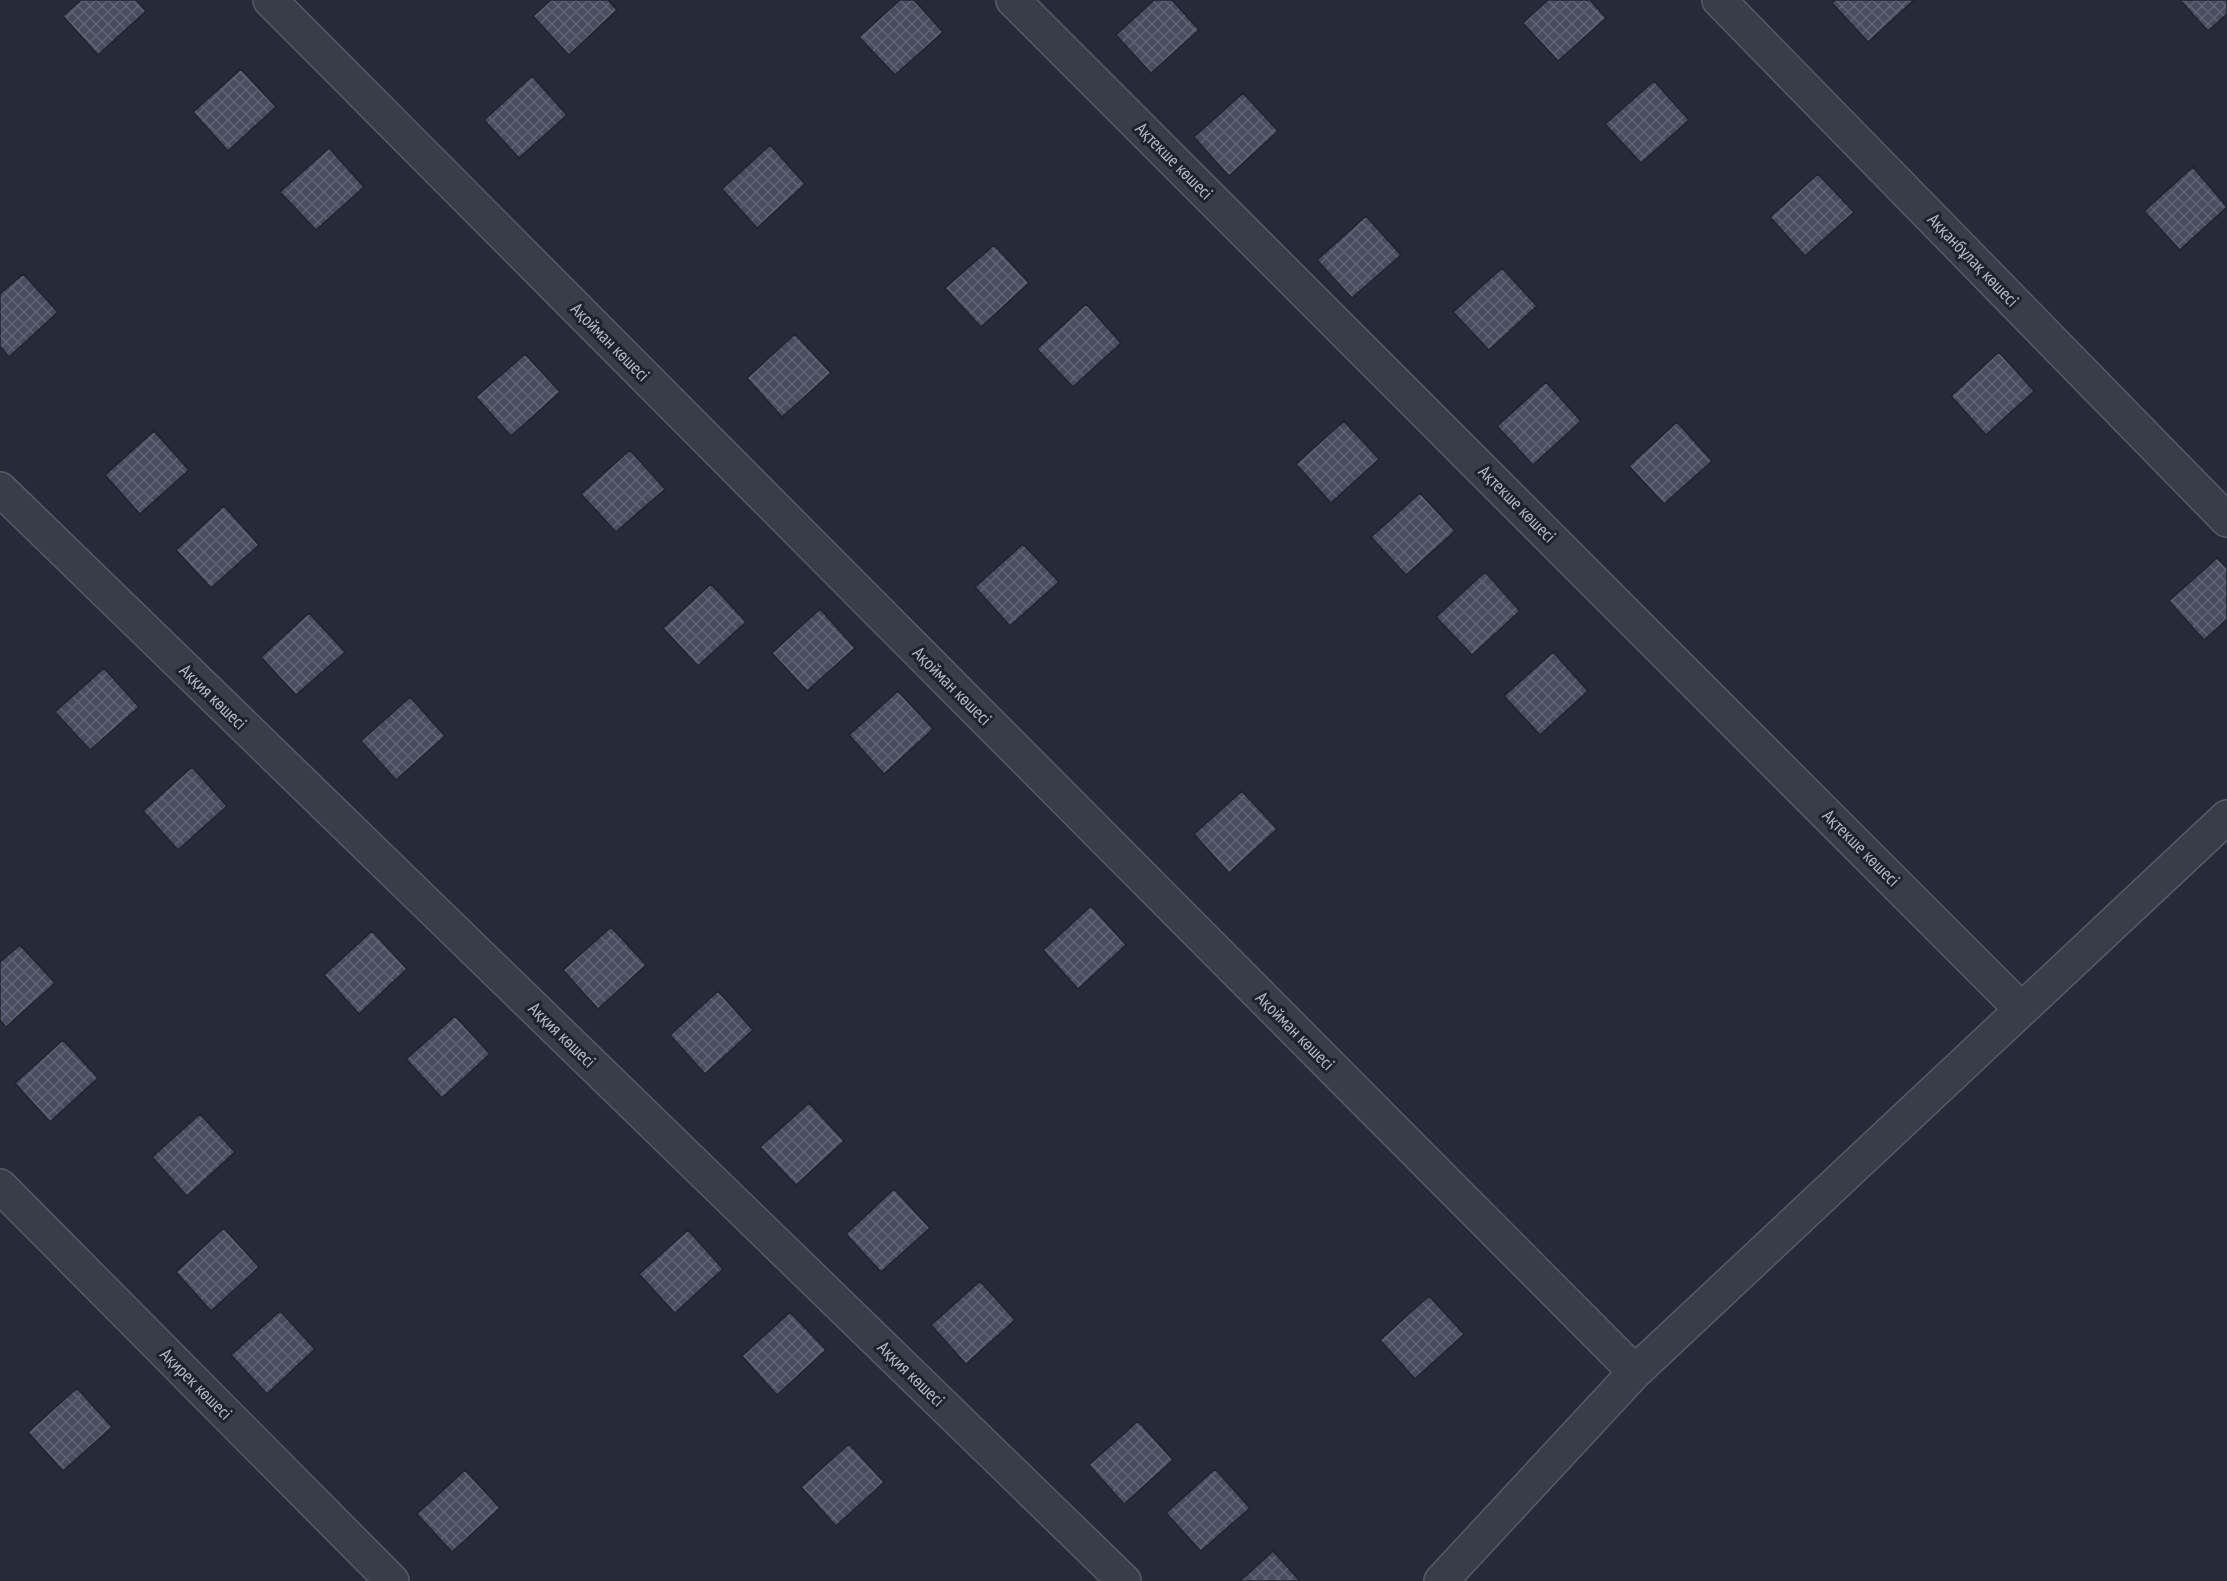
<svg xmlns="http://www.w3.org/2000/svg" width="2227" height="1581" viewBox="0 0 2227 1581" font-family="'PT Sans Narrow',sans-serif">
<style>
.building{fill:url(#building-cross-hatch);stroke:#202431;stroke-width:1.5}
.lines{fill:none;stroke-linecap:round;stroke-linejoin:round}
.minor-casing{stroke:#575b68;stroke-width:36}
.minor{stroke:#393d4a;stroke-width:33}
.labels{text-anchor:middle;stroke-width:6;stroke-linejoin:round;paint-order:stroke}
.street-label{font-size:18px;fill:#b4b8c5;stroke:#1e222f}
</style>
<defs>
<pattern id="building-cross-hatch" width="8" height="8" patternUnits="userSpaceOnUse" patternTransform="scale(1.5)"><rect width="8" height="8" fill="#474d5e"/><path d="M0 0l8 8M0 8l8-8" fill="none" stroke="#5f6574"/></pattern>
</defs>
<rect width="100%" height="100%" fill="#252b39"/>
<path class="building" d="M81,0H136L146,11L98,55L63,16Z
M551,0H608L617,10L569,55L533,16Z
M900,0H914L943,32L895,75L859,37Z
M1154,0H1172L1199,30L1151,73L1116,35Z
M1548,0H1590L1606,18L1558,61L1523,23Z
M1836,0H1914L1868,42L1832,3Z
M2180,0H2227V14L2208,31Z
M241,69L276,107L228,151L193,112Z
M532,76L567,115L519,158L484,120Z
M1654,81L1689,120L1641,163L1605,124Z
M1243,93L1278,131L1229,176L1194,137Z
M770,145L805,184L757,228L722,189Z
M329,148L364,187L316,230L280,192Z
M2193,167L2227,207L2180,250L2144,211Z
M1818,174L1854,212L1805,256L1770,217Z
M1366,216L1401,255L1352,298L1317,260Z
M994,245L1029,283L981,327L945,288Z
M1502,268L1537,306L1489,350L1453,312Z
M23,274L58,312L9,357L0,346V294Z
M1086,304L1121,343L1073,387L1037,349Z
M795,334L831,373L782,417L747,378Z
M1999,352L2034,391L1986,435L1951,396Z
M525,354L560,392L511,436L476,397Z
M1546,382L1581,421L1533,465L1497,426Z
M1344,421L1379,459L1331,503L1296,464Z
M1677,422L1712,461L1664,504L1629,466Z
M154,431L189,470L140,514L105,475Z
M630,450L665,489L616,532L581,494Z
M1420,493L1455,531L1406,575L1371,537Z
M224,506L259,545L211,588L176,550Z
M1023,544L1059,582L1010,626L975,587Z
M2217,558L2227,568V619L2204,640L2169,601Z
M1485,572L1520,611L1472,655L1436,617Z
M711,584L746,622L698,666L663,628Z
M820,609L855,648L807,691L772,653Z
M309,613L345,652L296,695L261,657Z
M1553,652L1588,691L1540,735L1504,696Z
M104,668L139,707L90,750L55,712Z
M898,691L933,729L884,774L849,735Z
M410,697L445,736L396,780L361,741Z
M192,767L227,806L178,850L143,811Z
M1242,791L1277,829L1229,873L1194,834Z
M1091,906L1126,945L1078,989L1043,950Z
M611,927L646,965L598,1009L563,970Z
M372,931L407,969L359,1014L324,975Z
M20,945L55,983L6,1027L0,1020V962Z
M718,991L753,1030L705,1074L670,1035Z
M455,1016L490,1054L442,1098L406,1059Z
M63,1040L98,1078L50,1122L15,1083Z
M809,1103L844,1141L796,1185L760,1147Z
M200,1114L235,1152L187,1196L152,1157Z
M894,1189L930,1228L881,1272L846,1234Z
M224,1228L259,1267L211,1311L176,1272Z
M688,1230L723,1269L675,1313L639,1274Z
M980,1281L1015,1320L966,1364L931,1325Z
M1429,1296L1464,1334L1415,1379L1380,1340Z
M280,1311L315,1349L267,1394L231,1355Z
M790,1312L826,1350L777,1395L742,1356Z
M77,1388L112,1427L63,1471L28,1432Z
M1138,1421L1173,1460L1124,1504L1089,1465Z
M849,1444L884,1482L836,1526L801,1487Z
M1215,1469L1250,1508L1201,1551L1166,1513Z
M465,1470L500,1508L452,1552L417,1514Z
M1273,1551L1300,1581H1240Z"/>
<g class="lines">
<g class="minor-casing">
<path id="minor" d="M270,0L1635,1372
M1013,0L2021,1009
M1719,0L2227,520
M0,489L1124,1581
M0,1186L392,1581
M1441,1581L1635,1372L2227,817"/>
</g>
<use href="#minor" class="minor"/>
</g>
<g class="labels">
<g class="street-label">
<text transform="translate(1174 161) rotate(45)" y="6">Ақтекше көшесі</text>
<text transform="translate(1973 260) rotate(46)" y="6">Аққанбұлақ көшесі</text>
<text transform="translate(610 342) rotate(45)" y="6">Ақойман көшесі</text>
<text transform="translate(1517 504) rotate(45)" y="6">Ақтекше көшесі</text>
<text transform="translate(952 686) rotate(45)" y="6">Ақойман көшесі</text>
<text transform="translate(213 697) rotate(44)" y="6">Аққия көшесі</text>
<text transform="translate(1861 848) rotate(45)" y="6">Ақтекше көшесі</text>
<text transform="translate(1295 1031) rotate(45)" y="6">Ақойман көшесі</text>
<text transform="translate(562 1035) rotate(44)" y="6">Аққия көшесі</text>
<text transform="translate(911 1374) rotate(44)" y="6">Аққия көшесі</text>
<text transform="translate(196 1384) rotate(45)" y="6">Ақирек көшесі</text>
</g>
</g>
</svg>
